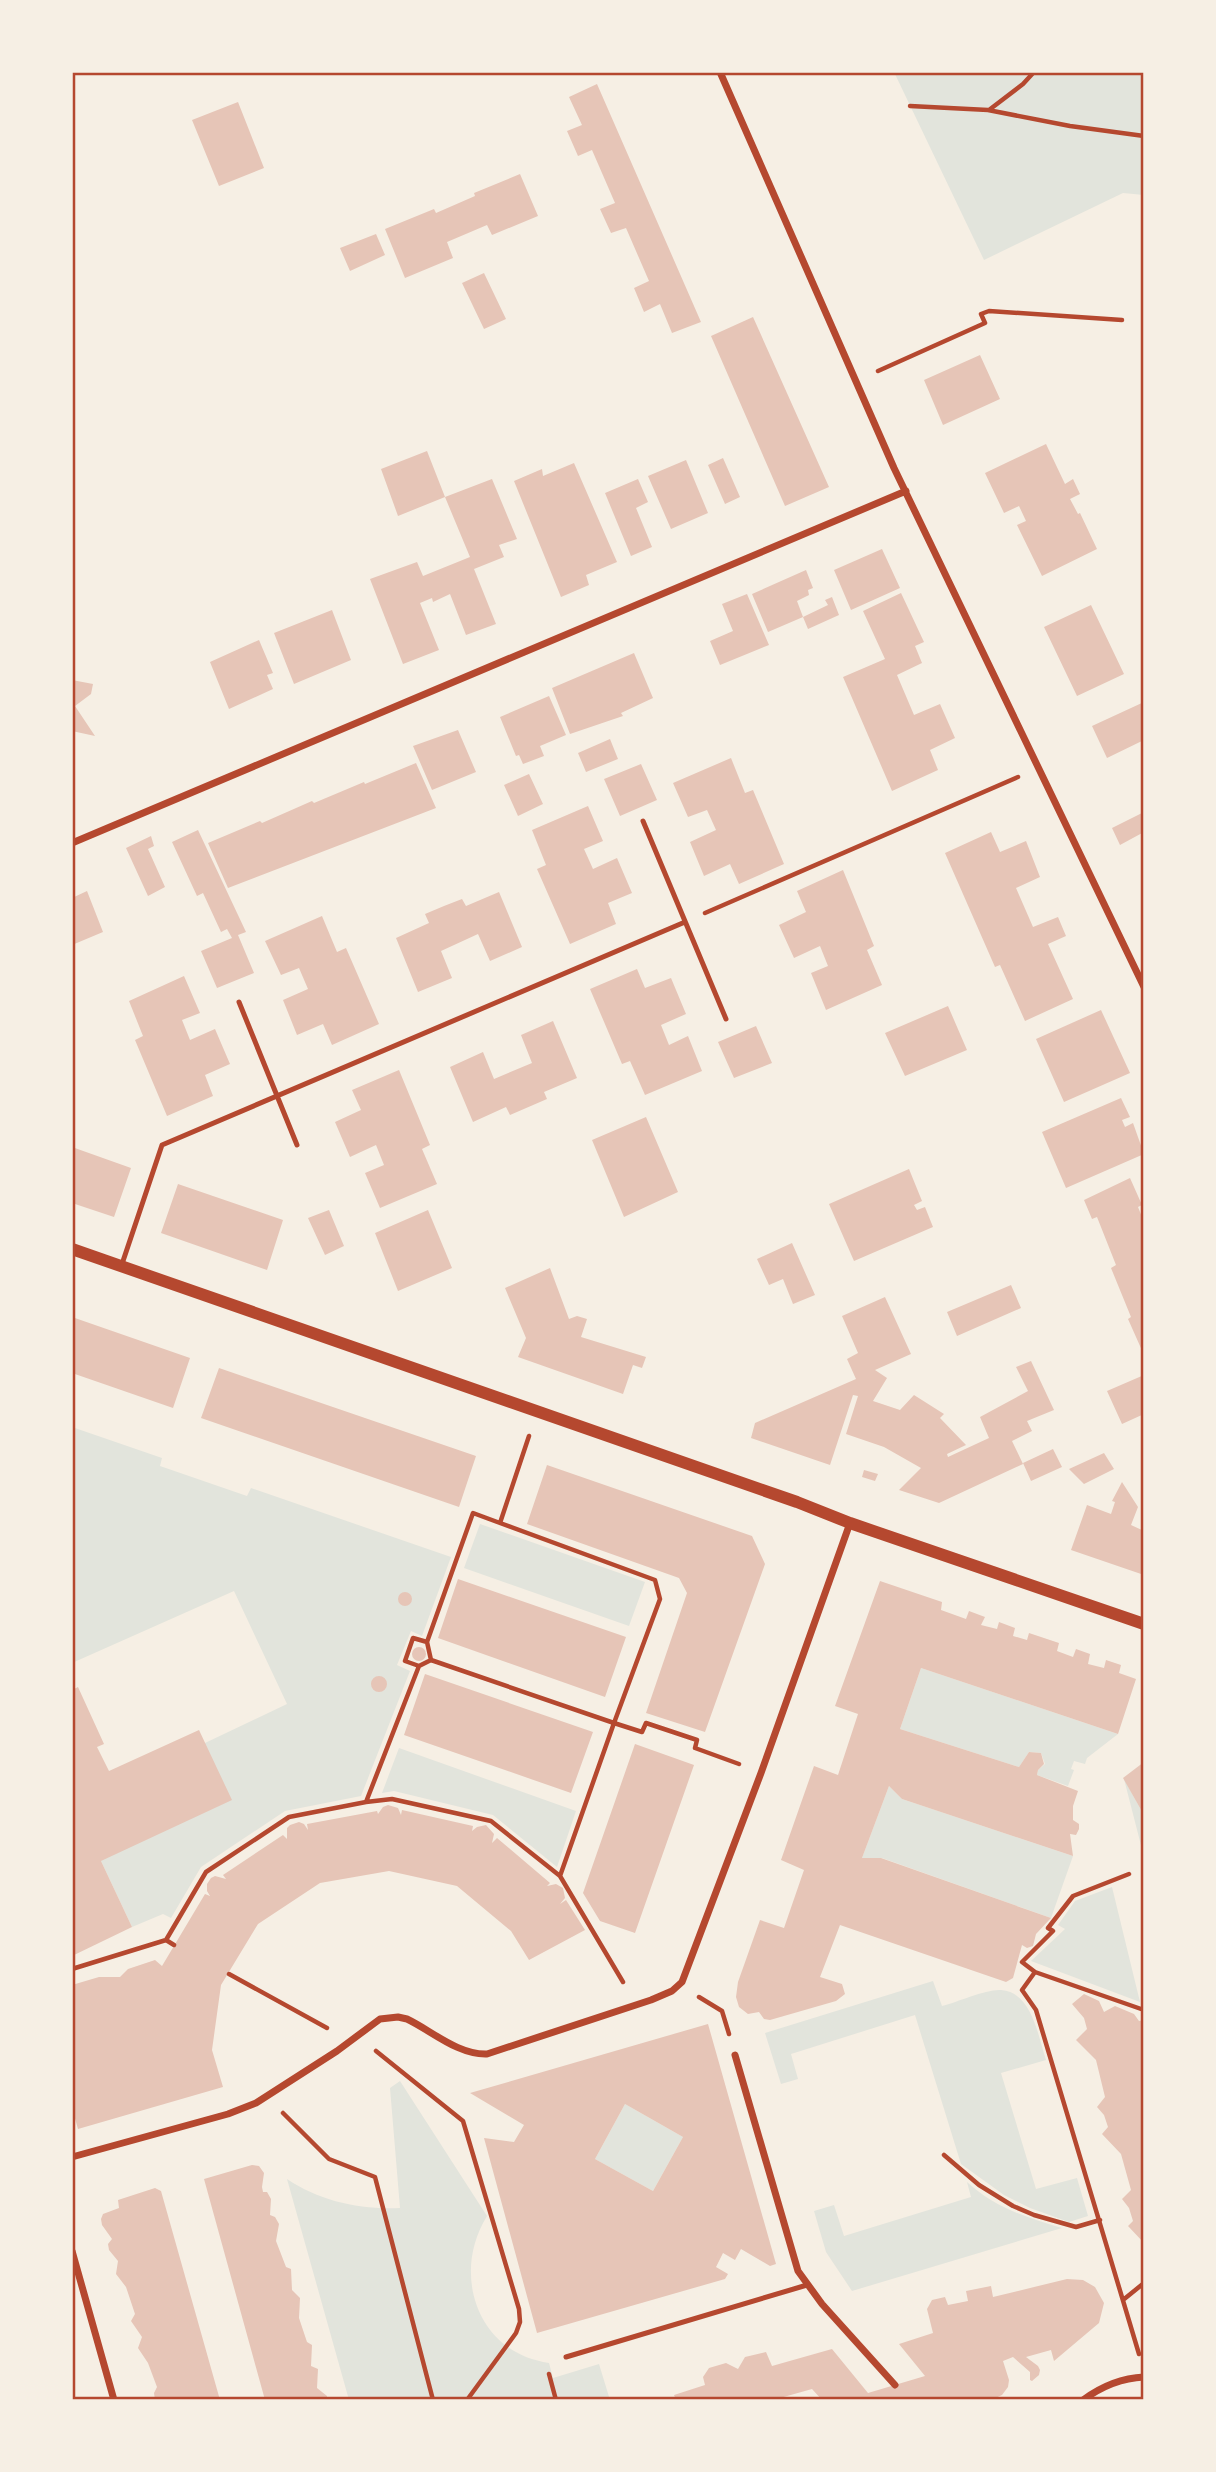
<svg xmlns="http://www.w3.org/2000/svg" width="1216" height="2472" viewBox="0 0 1216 2472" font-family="Raleway,sans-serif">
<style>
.green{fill:#e2e4dc}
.building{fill:#e6c5b7;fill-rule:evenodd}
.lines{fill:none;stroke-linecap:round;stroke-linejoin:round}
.path{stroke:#b5482f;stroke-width:4.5}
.service{stroke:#b5482f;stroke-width:5}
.minor{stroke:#b5482f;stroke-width:7}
.tertiary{stroke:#b5482f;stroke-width:12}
.neatline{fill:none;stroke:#b5482f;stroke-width:2.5}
</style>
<rect width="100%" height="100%" fill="#f6efe4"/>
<path class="green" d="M894,72H1144V195L1123,193L984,260Z
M72,1427L162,1458L160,1466L247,1496L251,1488L451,1557L422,1636L411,1631L397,1665L410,1671L361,1796L285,1811L201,1867L171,1918L163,1914L132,1927L101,1861L205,1743L287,1704L234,1591L72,1663Z
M480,1524L645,1582L629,1626L464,1568Z
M921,1668L1118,1734L1087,1758L1085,1764L1074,1761L1071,1769L1074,1770L1068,1786L1037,1775L1038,1770L1045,1764L1041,1753L1029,1752L1019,1767L900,1729Z
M399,1748L576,1811L557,1867L493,1815L394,1791L382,1793Z
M1124,1779L1144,1815V1857Z
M889,1786L902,1799L1073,1856L1051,1918L882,1858H862Z
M1112,1887L1140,2002L1031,1961L1065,1929L1058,1925L1075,1901Z
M933,1981L942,2006C958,2002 986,1989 1001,1990C1032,1992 1038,2036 1046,2060L1001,2073L1036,2189L1077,2178L1088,2216L1069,2222L1030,2208L1004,2195L961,2164L915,2015L791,2054L798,2079L781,2084L765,2033Z
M400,2081L487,2216C451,2274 477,2353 549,2363L553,2378L599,2364L610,2400H349L287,2179C320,2201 360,2210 400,2208L390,2088Z
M625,2104L683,2137L653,2191L595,2159Z
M967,2182C994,2207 1027,2218 1062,2228L852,2291L826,2252L814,2211L834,2205L844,2236L971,2197Z"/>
<path class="building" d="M597,84L701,322L672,333L660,304L644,312L634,288L649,281L626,228L611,233L600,209L615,203L592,150L578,156L567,131L582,125L569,97Z
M238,102L264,168L219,186L192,120Z
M520,174L538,216L492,235L487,225L447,242L453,258L405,278L385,229L434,209L436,213L475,196L474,193Z
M376,234L385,255L350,271L340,248Z
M484,273L506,319L484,329L462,283Z
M753,317L829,487L785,506L711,336Z
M980,355L1000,399L943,425L924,380Z
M1046,444L1065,484L1073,479L1080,494L1070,499L1078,514L1080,513L1097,549L1042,576L1017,525L1026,521L1019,506L1004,513L985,473Z
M427,451L445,497L398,516L381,469Z
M723,458L740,497L725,504L708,465Z
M686,460L708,513L671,529L648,476Z
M574,463L617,562L586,575L589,585L561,597L514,481L542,469L543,476Z
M492,479L517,539L499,545L504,557L474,569L496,624L466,635L450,594L433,602L432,598L420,603L439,650L403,664L370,579L417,562L423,576L470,557L445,497Z
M638,479L648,502L636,508L652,547L631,556L605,493Z
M882,549L900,588L851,610L834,570Z
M806,570L813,588L808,590L809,595L797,601L803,617L768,632L752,594Z
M901,593L924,642L915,646L922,663L897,675L914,715L940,704L955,738L930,750L938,770L892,791L843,677L885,659L863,611Z
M747,594L769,645L720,665L710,641L733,631L722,604Z
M832,597L839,615L808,629L803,617L828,605L825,600Z
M1091,605L1124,674L1077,696L1044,627Z
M332,610L351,660L294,684L274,633Z
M259,640L273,673L267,675L273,689L229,709L210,662Z
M634,653L653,698L621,713L623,716L570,734L552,688Z
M72,680L93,684L91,694L75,706L95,736L72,731Z
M549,696L566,735L540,746L544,756L523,764L519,755L516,756L500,717Z
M1144,702V740L1107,758L1092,726Z
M458,730L476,772L432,790L413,746Z
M610,739L618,759L586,772L578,753Z
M731,758L745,793L753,790L784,864L739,884L730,864L704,876L690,842L716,830L707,810L688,817L673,783Z
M416,763L436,808L228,888L208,843L260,821L262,823L312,801L314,803L364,782L365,784Z
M641,764L657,800L620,816L604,779Z
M529,774L543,804L518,816L504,785Z
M588,806L603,841L584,849L593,869L617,858L632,893L608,903L616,924L570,944L537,869L546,865L532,830Z
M1144,812V832L1120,845L1112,828Z
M198,830L246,932L238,935L254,973L217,988L201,951L232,938L227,929L221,932L203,893L197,896L172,842Z
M991,832L1000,852L1026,841L1040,877L1016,888L1033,927L1058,917L1066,936L1048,944L1073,999L1025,1021L1000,965L995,967L945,853Z
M151,836L154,846L148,849L165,887L148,896L126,848Z
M843,870L874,946L867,950L882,985L826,1010L811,973L828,966L820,946L794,958L779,925L806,912L797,891Z
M87,891L103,932L72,945V898Z
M499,892L522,947L490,961L478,934L441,951L452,978L418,992L396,938L429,923L425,914L444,906L462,899L466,906Z
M322,916L337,952L346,948L379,1024L332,1045L323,1024L297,1035L283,1000L308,989L299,968L281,975L265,941Z
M637,969L645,988L671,978L686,1014L661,1025L669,1045L688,1036L702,1071L645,1095L630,1061L622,1064L590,989Z
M184,976L200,1013L182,1020L190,1040L215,1029L230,1064L205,1075L213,1096L167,1116L135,1040L143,1036L129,1001Z
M948,1006L967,1050L905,1076L885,1033Z
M1101,1010L1130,1073L1064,1102L1036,1039Z
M553,1021L577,1078L544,1092L547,1099L510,1115L506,1107L473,1122L450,1067L483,1052L494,1079L532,1063L521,1035Z
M756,1026L772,1063L734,1078L718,1042Z
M399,1070L430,1145L422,1149L437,1184L380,1208L365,1173L384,1165L376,1145L350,1157L335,1122L361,1110L352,1090Z
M1121,1098L1130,1117L1122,1120L1125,1127L1133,1123L1144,1154L1066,1188L1042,1132Z
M646,1117L678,1192L624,1217L592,1140Z
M72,1147L131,1168L114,1217L72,1203Z
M909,1169L922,1201L914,1205L917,1210L925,1207L933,1227L854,1261L829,1204Z
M1130,1178L1142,1205L1138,1207L1144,1222V1355L1128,1319L1131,1317L1111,1268L1116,1265L1097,1217L1092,1219L1084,1200Z
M178,1184L283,1220L267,1270L161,1233Z
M329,1210L344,1246L325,1255L308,1218Z
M428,1210L452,1268L398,1291L375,1233Z
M792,1243L815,1295L793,1304L783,1279L769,1285L757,1259Z
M550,1268L569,1319L577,1316L587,1319L581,1337L646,1357L642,1368L633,1365L623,1394L518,1357L526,1338L505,1288Z
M1011,1285L1021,1308L957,1336L947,1312Z
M885,1297L911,1354L875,1370L887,1378L873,1401L900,1410L914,1395L944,1414L940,1418L966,1445L947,1454L948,1457L989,1438L980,1417L1028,1391L1016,1367L1031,1361L1054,1410L1027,1421L1032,1431L1012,1441L1023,1464L939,1503L899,1490L921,1468L884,1447L846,1434L858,1396L853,1395L830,1465L751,1438L755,1423L856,1379L847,1359L858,1353L842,1316Z
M72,1317L190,1358L173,1408L72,1373Z
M219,1368L476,1456L459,1507L201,1418Z
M1144,1375V1414L1122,1424L1107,1391Z
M1053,1449L1062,1467L1031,1481L1023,1463Z
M1104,1453L1114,1469L1084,1484L1069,1469Z
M547,1465L752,1536L765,1564L705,1732L646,1713L687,1593L679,1578L527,1524Z
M864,1470L878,1474L875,1481L862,1477Z
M1122,1482L1138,1507L1131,1525L1144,1531V1575L1071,1550L1087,1505L1111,1514L1115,1502L1112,1501Z
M458,1579L626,1637L605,1697L438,1638Z
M880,1581L942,1602L941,1610L966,1619L969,1611L985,1617L981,1625L997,1629L999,1622L1015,1628L1013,1636L1027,1640L1029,1633L1059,1643L1057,1651L1073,1657L1076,1649L1090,1654L1088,1664L1104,1668L1106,1660L1121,1665L1119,1673L1136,1679L1118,1734L921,1668L900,1729L1019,1767L1029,1752L1041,1753L1044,1764L1038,1770L1037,1775L1078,1791L1073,1806V1820L1079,1824V1829L1076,1835L1070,1834L1073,1856L902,1799L889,1786L862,1858H881L1051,1918L1036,1934L1033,1946L1027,1948L1022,1945L1013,1978L1006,1982L840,1925L820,1977L842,1984L845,1994L836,2001L770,2020L764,2019L759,2012L748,2014L739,2007L736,1997L738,1982L760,1920L784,1928L804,1870L781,1860L814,1766L838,1775L858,1714L835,1706Z
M398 1599a7 7 0 1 1 14 0a7 7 0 1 1-14 0Z
M412 1654a7 7 0 1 1 14 0a7 7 0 1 1-14 0Z
M425,1674L593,1732L571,1793L404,1735Z
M371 1684a8 8 0 1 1 16 0a8 8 0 1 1-16 0Z
M78,1687L104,1744L97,1747L109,1771L199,1730L232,1800L101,1861L132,1927L72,1956V1690Z
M635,1744L694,1765L635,1933L600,1921L583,1893Z
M1144,1762V1815L1123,1778Z
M388,1805L398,1808L401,1815L402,1810L473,1826L472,1831L477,1827L486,1825L494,1834L492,1843L497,1838L550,1883L547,1886L556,1884L563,1888L565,1898L560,1904L566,1900L585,1930L529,1960L511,1931L457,1886L389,1871L320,1883L258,1924L221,1985L212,2050L223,2087L78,2129L72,2108V1985L99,1977H120L128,1969L155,1960L162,1966L205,1894L210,1896L207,1891V1884L211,1878L215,1876L226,1879L223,1875L283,1835L287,1839V1828L290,1825L299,1822L304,1824L308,1830L307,1824L377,1811L378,1814L383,1807Z
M1084,1994L1099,2001L1104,2012L1115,2006L1134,2014L1139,2021L1144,2020V2243L1128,2226L1133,2221L1129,2208L1122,2199L1131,2190L1121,2154L1102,2134L1108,2127L1104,2115L1097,2107L1105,2097L1096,2060L1076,2040L1087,2029L1084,2018L1072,2004Z
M708,2024L776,2264L770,2266L741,2249L735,2260L723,2253L716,2267L728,2274L725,2279L537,2333L484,2138L514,2142L524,2125L470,2093ZM625,2104L683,2137L653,2191L595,2159Z
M252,2165L259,2166L264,2173L262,2187L263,2192H267L271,2199L270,2215L275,2217L279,2224L276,2241L286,2267L291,2269L292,2290L300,2298L299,2318L307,2342L312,2345L311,2366L318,2369L317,2388L327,2396V2400H265L204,2179Z
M155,2188L161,2191L220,2400H155L154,2393L157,2387L148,2363L138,2348L142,2337L131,2321L135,2314L126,2287L116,2274L118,2261L109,2250L108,2244L112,2239L102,2225L101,2219L103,2214L119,2208L118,2200Z
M1067,2279L1083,2280L1095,2287L1104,2303L1099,2323L1054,2361L1051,2350L1026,2357L1038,2366L1040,2370L1039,2375L1032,2381L1030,2380V2372L1013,2357L1003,2361L1009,2380L1008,2387L1002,2395L991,2400H822L812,2389L780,2398L781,2400H676L674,2395L705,2385L703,2377L709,2368L726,2363L738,2369L745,2357L766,2352L772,2366L832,2349L868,2393L925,2376L899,2344L933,2333L927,2309L932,2300L945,2297L948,2305L968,2301L966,2291L991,2286L993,2297Z"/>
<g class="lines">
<path class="path" d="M910,106L988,110L1070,126L1144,136
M989,110L1023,84L1034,72
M878,371L985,323L981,314L989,311L1122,320
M705,913L1018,777
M427,1642L431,1660
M419,1666L431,1660L614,1723L660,1599L655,1580L500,1523
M366,1802L392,1799L491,1821L560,1876
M166,1940L206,1872L289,1817L366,1802L419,1666L405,1661L413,1638L427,1642L473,1513L500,1523L529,1436
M72,1969L166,1940L174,1945
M1035,1972L1022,1962L1053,1931L1048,1928L1073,1896L1129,1874
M229,1974L327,2028
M623,1982L560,1876L614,1723L642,1732L646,1723L697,1740L695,1748L739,1764
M699,1997L722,2011L729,2034
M376,2051L463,2121L519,2309L520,2322L516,2333L467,2400
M283,2113L329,2159L375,2177L433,2400
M944,2155L979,2185L1013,2206L1034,2215L1076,2227L1100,2220
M1123,2300L1144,2283
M1139,2354L1036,2010L1022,1990L1035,1972L1144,2010
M549,2374L556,2400"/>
<path class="service" d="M643,821L726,1019
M239,1002L297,1145
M121,1267L162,1145L685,922
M566,2357L807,2285"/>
<path class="minor" d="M720,72L894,468L1144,987
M72,843L906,491
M735,2055L798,2271L822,2304L895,2385
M72,2157L228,2114L256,2103L337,2051L380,2019L398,2017L407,2019C432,2031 458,2055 487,2054L651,2000L672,1991L682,1982L761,1773L850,1523
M72,2251L114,2400
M1083,2400C1102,2386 1121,2378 1144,2377"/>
<path class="tertiary" d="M72,1249L797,1502L850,1523L1144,1624"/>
</g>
<rect width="1216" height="2472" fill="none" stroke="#f6efe4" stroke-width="147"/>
<rect x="74" y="74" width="1068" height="2324" class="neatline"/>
</svg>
